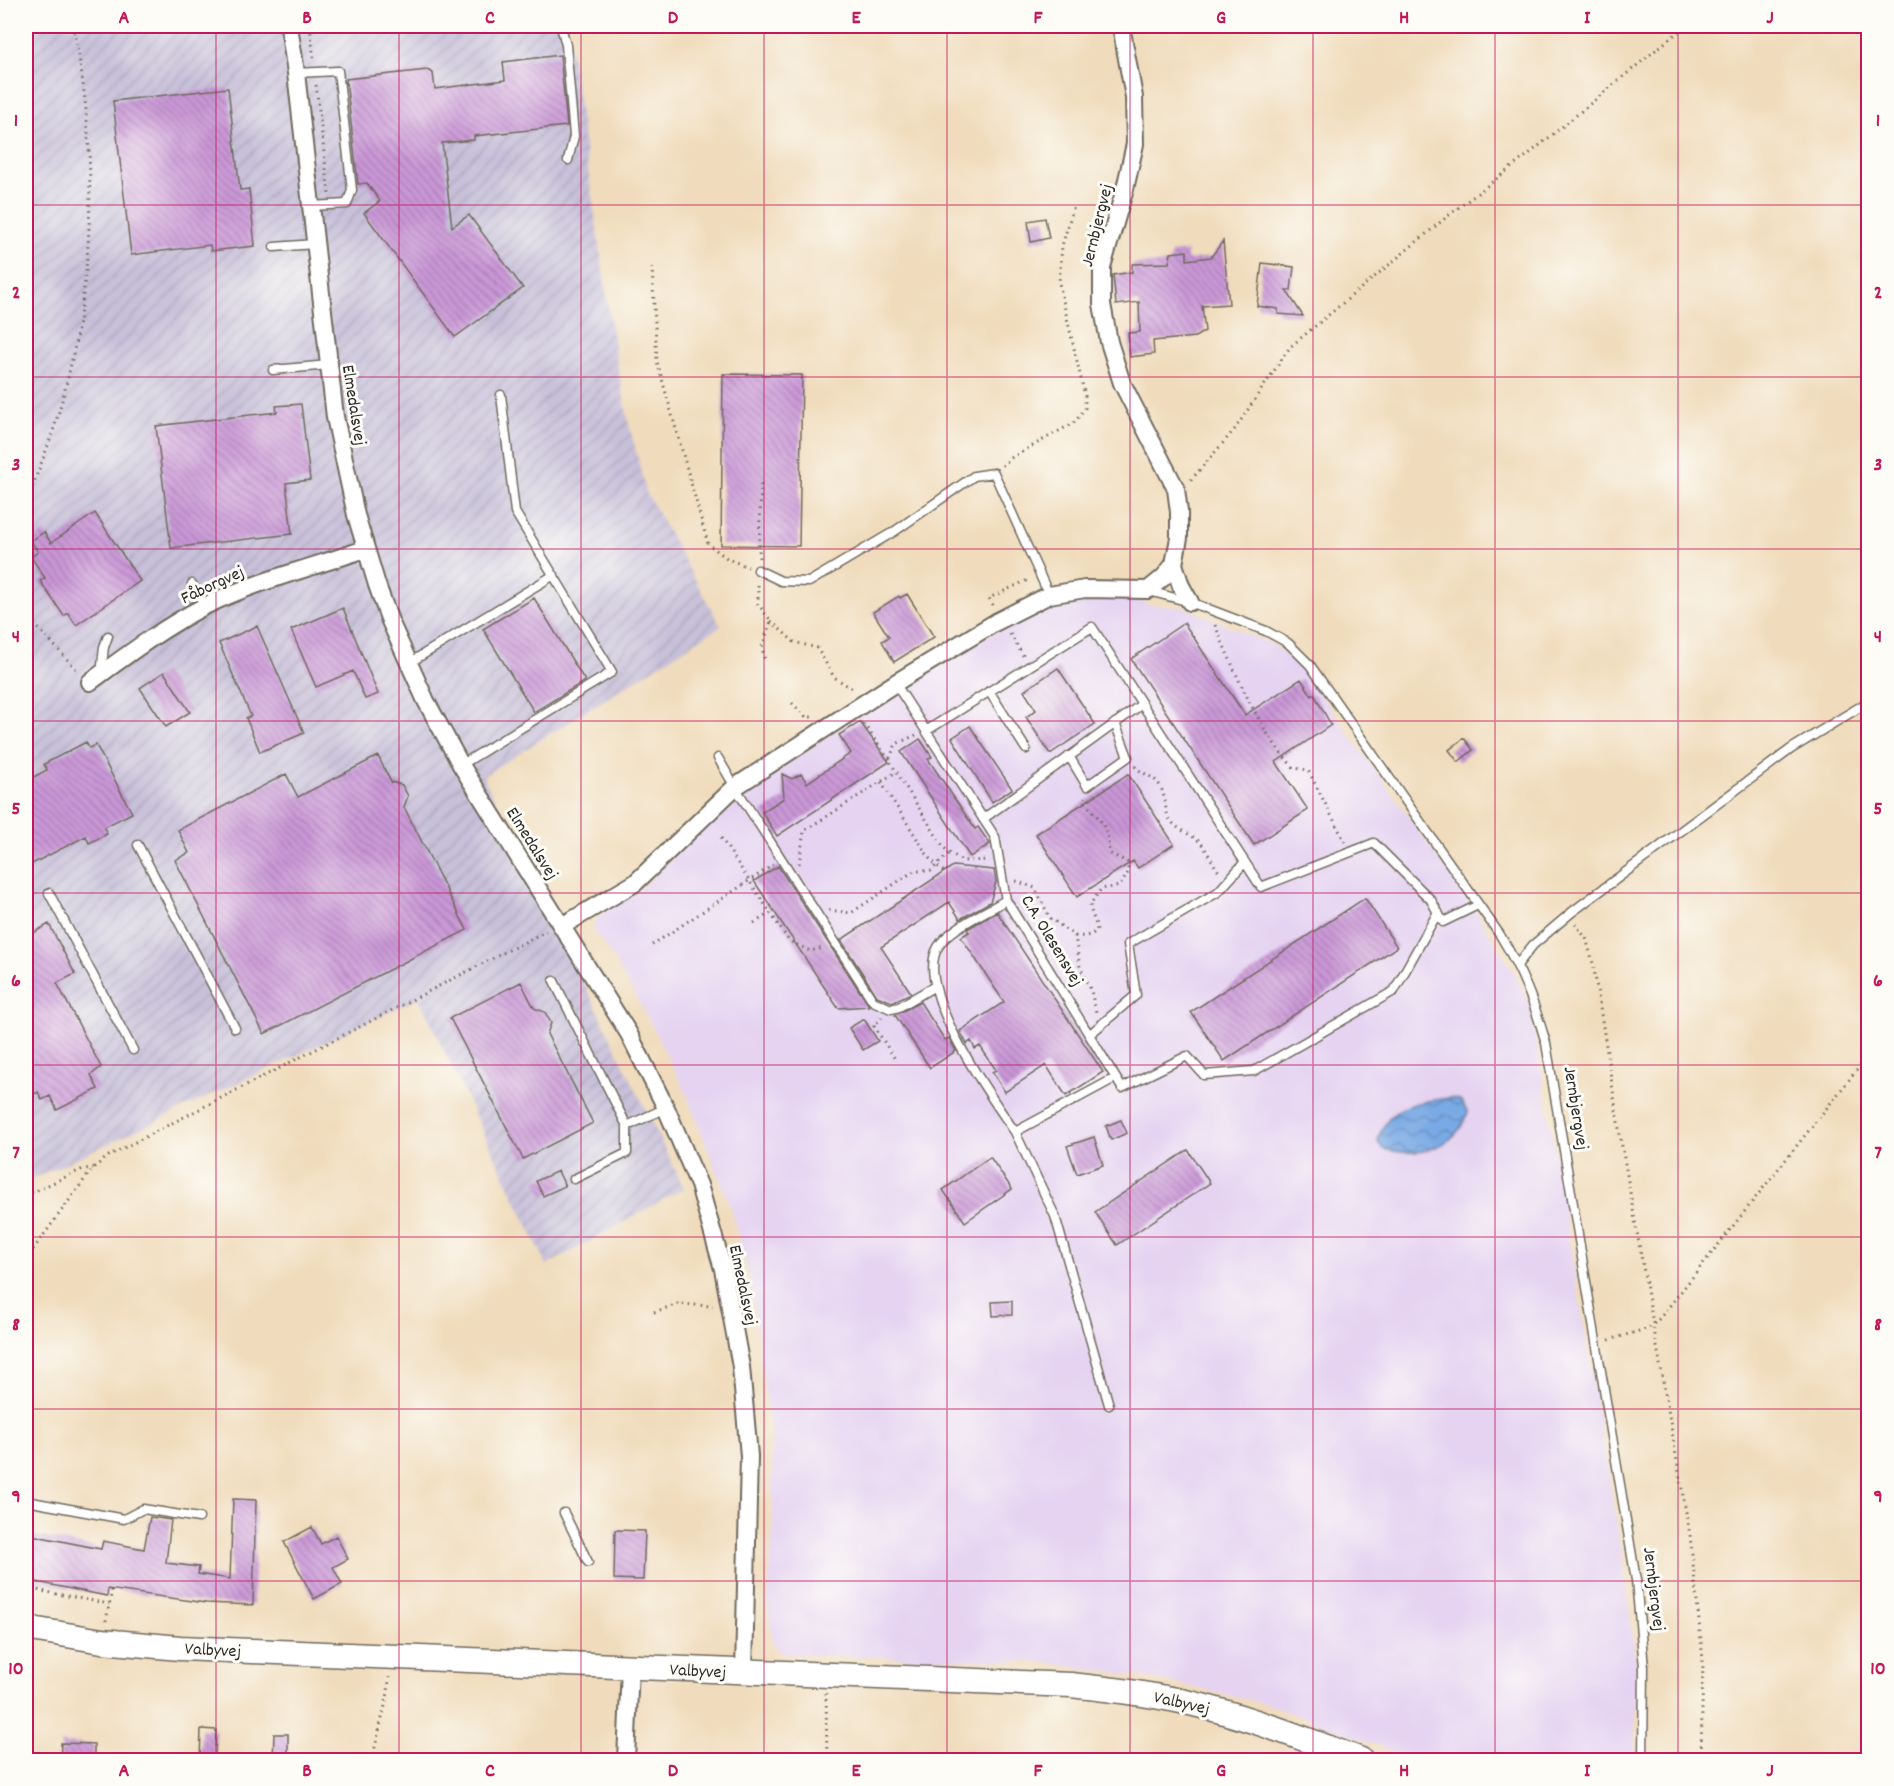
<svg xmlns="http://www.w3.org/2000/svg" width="1894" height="1786" viewBox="0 0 1894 1786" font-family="Dekko,sans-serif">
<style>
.built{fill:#e5d3f1}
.industrial{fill:url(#industrial-furrows)}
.water{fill:url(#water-waves);stroke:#526a88;stroke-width:1.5}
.building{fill:url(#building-back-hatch)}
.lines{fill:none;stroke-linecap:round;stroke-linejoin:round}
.lane-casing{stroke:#70695e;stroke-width:11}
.street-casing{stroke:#70695e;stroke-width:20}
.secondary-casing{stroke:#70695e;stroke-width:27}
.path{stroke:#70695e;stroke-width:3;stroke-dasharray:1.5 4.5;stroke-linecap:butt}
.lane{stroke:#fff;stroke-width:8}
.street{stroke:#fff;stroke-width:16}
.secondary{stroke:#fff;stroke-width:24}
.grid{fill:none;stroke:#c2185b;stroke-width:1.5;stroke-opacity:0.55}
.labels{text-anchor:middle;stroke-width:6;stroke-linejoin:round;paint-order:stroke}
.street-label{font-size:18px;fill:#2b2b2b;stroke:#fdfcf7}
.neatline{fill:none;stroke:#c2185b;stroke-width:2}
.grid-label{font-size:20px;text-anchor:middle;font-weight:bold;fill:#c2185b}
</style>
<defs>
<pattern id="industrial-furrows" width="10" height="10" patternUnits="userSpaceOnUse" patternTransform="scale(1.5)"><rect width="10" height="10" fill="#c7c0d9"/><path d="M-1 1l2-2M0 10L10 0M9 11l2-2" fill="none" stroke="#aba5ba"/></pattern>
<pattern id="water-waves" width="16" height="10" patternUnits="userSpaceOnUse" patternTransform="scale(1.5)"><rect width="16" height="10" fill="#7aaae5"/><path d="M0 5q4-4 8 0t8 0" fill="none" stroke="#648bba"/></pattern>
<pattern id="building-back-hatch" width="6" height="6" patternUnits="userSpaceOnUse" patternTransform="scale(1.5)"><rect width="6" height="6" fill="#ca97d7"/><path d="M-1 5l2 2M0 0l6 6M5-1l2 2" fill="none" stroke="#a47baf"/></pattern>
</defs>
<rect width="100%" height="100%" fill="#fdfcf7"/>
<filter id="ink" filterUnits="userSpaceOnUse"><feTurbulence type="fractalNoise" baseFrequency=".0167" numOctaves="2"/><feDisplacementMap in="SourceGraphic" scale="12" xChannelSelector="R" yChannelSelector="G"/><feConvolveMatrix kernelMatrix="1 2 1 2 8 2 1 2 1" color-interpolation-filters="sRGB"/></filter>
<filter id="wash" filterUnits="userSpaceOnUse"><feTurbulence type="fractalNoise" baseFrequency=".008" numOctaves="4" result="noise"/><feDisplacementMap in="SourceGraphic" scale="24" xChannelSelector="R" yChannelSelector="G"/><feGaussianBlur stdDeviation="1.35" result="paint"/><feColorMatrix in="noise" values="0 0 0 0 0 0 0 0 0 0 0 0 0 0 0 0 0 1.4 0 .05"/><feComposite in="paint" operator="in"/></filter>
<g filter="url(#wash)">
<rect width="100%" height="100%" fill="#f0dcbc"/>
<path class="built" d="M1129,596L1151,605L1186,608L1275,646L1303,670L1470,902L1516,976L1530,1004L1622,1556L1637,1670L1634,1760H1416L1268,1704L1144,1677L1042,1662L783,1654L773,1644L768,1603L773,1519L771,1437L751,1283L730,1205L686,1093L648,1018L609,951L593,929L597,917L646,884L697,834L777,772L780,767L900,688L989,635L1041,608L1071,599Z"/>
<path class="industrial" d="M26,26H312L313,28L322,26H567L615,353L628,420L647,494L721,626L483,776L684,1188L547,1265L419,998L26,1182Z"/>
<path class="water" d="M1450,1098L1460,1100L1468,1112C1456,1149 1417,1159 1382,1148L1378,1140C1388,1104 1418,1102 1450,1098Z"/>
<g id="blocks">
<path class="building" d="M560,55L567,126L474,136V140L442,143L452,227L469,215L523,288L455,337L364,213L380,201L367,183L358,184L346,79L427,70L433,73L435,89L505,80L503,62Z
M228,88L240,190L249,189L255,246L211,251L210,245L131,255L113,101Z
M1045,218L1049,238L1031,242L1028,221Z
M1223,241L1229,304L1202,306L1205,331L1195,337L1153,341L1154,354L1130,357L1128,333L1140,332L1139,302L1116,305L1113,275L1132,272V264L1169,263L1171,253L1187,251V260L1211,257Z
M1262,263L1294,267L1291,290H1286L1303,316L1278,314V309L1257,306Z
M723,374L802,375L799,546L721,545Z
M301,404L310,480L286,483L292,534L171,548L156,426L277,412L276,406Z
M95,513L140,581L76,625L68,613L64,616L40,581L45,578L31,557L38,552L31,541L44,532L51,543Z
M907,594L934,637L894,662L882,641L889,637L873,612L899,596L900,598Z
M534,598L585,681L534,712L483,629Z
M343,608L378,694L365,699L353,671L316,687L291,630Z
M1184,623L1245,715L1301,679L1312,696L1314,694L1331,725L1276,762L1308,810L1254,845L1131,659Z
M257,626L304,733L260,752L246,718L251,716L219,643Z
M1058,668L1095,724L1050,754L1026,717L1036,710L1024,691Z
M164,672L190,712L166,727L140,688Z
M860,722L889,762L777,836L762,812L784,798L782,774L792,779L801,774L807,783L851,753L839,735Z
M970,726L1012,789L992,802L952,738Z
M1464,738L1473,750L1458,762L1449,750Z
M920,739L932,757L928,759L975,829L978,827L990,844L970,857L901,752Z
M86,742L89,748L96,745L132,813L104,827L107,834L89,843L86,836L26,867V781L47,770L44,764Z
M378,756L391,782L402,785L408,796L404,807L467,930L264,1034L175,860L189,853L178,830L286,774L298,797Z
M1128,774L1174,844L1138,868L1133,861L1077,897L1036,834Z
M778,866L868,1004L869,1006L838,1008L754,881Z
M953,866L994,870L996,882L990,902L960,919L949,902L881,947L911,993L892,1002L877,996L841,940Z
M1365,898L1397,947L1224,1061L1191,1012Z
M997,912L1103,1072L1066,1096L1046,1065L1005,1092L992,1072L996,1070L980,1046L975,1049L971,1041L967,1044L960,1031L1004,1002L961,937L969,932L967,929Z
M49,924L75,974L57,983L101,1067L91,1075L98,1089L57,1110L50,1096L42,1100L38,1092L35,1094L26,1076V937Z
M521,982L534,1008L545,1012L551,1023L547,1034L593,1123L523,1159L450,1018Z
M920,1002L945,1040L949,1038L956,1051L930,1068L895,1015Z
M864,1019L878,1041L863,1050L849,1028Z
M1121,1120L1127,1133L1111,1140L1106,1126Z
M1094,1137L1103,1165L1077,1174L1067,1146Z
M1188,1150L1210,1183L1117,1245L1095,1212Z
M990,1157L1012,1189L965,1222L943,1190Z
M558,1171L565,1186L543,1196L536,1181Z
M1012,1301V1315L993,1316L992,1302Z
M233,1499L256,1500L253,1605L206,1603L108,1589L107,1596L26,1580V1534L101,1549L103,1541L144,1549L150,1517L171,1520L166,1563L199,1567L198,1574L230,1579Z
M312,1527L321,1544L336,1536L348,1559L333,1567L342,1584L314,1599L284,1542Z
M615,1530L645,1531L643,1580L614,1579Z
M201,1729L216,1730L215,1761H200Z
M274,1734H288V1761H273Z
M61,1743L94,1744V1761H60Z"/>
</g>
</g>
<g filter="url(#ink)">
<use href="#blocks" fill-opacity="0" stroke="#70695e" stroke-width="1.5"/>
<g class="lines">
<g class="lane-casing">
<path id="lane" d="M561,26L566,45L574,136L568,160
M296,73L338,71L352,190L347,204L311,206
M274,247L315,244
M273,370L329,365
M758,570L781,581L809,582L895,531L974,476L994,473L1049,595
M192,584L205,606
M1149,591L1190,602L1266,631L1288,643L1310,665L1500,935C1522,971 1534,1002 1546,1043L1636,1580L1644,1667L1643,1760
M409,663L554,575
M101,674L104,647L108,636
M895,683L995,837L1006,900L1122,1088L1187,1056L1204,1075L1254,1071L1394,991L1438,912
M989,691L1026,749
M926,731L1092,627L1261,887L1374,843L1431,900L1443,922L1478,905
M1069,756L1087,786L1128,757L1115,723
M718,758L735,787L873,1001L891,1009L899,1007L935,986
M461,765L612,672L515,512L501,395
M983,819L1142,704
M138,845L235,1028
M49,893L133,1050
M1006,900C987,912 949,928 938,947C913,989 991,1097 1015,1132L1115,1078
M1518,964L1533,945L1572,912L1791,749L1868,702
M554,981L627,1126L666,1108
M1089,1035L1136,995L1128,944L1218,892L1245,862
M1015,1132L1055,1216L1109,1405
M574,1179L627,1153V1126
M26,1501L124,1519L143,1509L199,1518
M564,1513L588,1562"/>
</g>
<g class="street-casing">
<path id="street" d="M289,26L296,73L335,417L356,515L377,585L390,621L426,701L461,765L629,1034L666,1108L699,1185L723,1269L741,1367L749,1456L744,1672
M1174,564L1181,586L1190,602
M90,682C127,655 164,627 205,606C256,581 311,568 365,549
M562,926L635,883L735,787L900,680L996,622L1049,595L1085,589L1148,590L1164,577L1174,564L1179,538V512L1176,489L1122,383L1109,342L1102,304V267L1125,189L1135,144L1134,97L1121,26
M626,1760L630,1667"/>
</g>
<g class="secondary-casing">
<path id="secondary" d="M26,1628L102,1641L180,1648L1071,1685C1116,1690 1162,1695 1206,1707C1259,1721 1310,1741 1361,1760"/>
</g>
<path class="path" d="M310,26L314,60
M316,85L329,194
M652,267L657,361L708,544L728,559L748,567
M1002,466L1011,458L1075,422L1085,408V396L1059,283L1062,246L1074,205
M1191,480L1235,429L1290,347L1449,215L1529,154L1685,26
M26,503C35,479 45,455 53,431C94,303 101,157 73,26
M759,558L761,481
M758,585V604L771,621L762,647L765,661
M993,605L989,598L1030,579
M26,615L78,671
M771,621L794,642L817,648L834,677L854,690
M1215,625C1237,675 1256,727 1294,768L1308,770L1345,842
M1010,634L1024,657
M792,703L806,717H812
M864,724L889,760
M916,735L896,744L889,760L944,848L962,861L988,860
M1135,766C1142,775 1154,775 1160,786C1166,796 1164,808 1169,818C1175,829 1189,833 1199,841C1207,849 1212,863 1220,873
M881,782L930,859L944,872
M721,838L789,941L810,951L823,948
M799,864L804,831L896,772
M1016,881L1035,888L1050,918L1075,936L1080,967L1091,991L1096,1012
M829,910L851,913L914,871H931L950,852
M754,923L774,911
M1575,924L1586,938L1593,963L1620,1135L1690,1535L1703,1660L1701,1760
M1075,936C1083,937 1092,936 1097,930C1096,922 1091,914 1090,905L1101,889L1120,886L1129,871L1127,862L1109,853C1107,822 1102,823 1084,801L1085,797
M652,945L773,865
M1071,985L1084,975
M882,1017L874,1026L895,1059
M26,1195L83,1169L93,1168
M26,1259L93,1168L110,1155L546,931
M654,1312L678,1304L713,1306
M1609,1340L1649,1328L1660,1318L1868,1056
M26,1588L109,1604
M106,1621L112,1590
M826,1693L827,1760
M372,1760L388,1693L389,1677"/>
<use href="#lane" class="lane"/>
<use href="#street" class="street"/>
<use href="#secondary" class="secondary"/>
</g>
</g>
<path class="grid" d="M216,26V1760M399,26V1760M581,26V1760M764,26V1760M947,26V1760M1130,26V1760M1313,26V1760M1495,26V1760M1678,26V1760M26,205H1868M26,377H1868M26,549H1868M26,721H1868M26,893H1868M26,1065H1868M26,1237H1868M26,1409H1868M26,1581H1868"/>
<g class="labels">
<g class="street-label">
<text transform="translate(1096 225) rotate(-76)" y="6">Jernbjergvej</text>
<text transform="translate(355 405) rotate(81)" y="6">Elmedalsvej</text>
<text transform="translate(212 584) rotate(-25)" y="6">Fåborgvej</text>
<text transform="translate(533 843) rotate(58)" y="6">Elmedalsvej</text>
<text transform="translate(1053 940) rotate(59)" y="6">C.A. Olesensvej</text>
<text transform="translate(1577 1108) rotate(81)" y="6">Jernbjergvej</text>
<text transform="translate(744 1285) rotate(78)" y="6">Elmedalsvej</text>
<text transform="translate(1655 1589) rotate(83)" y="6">Jernbjergvej</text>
<text transform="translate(213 1649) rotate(3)" y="6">Valbyvej</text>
<text transform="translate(698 1670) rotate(3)" y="6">Valbyvej</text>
<text transform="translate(1182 1702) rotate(13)" y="6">Valbyvej</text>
</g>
</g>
<rect width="1894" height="1786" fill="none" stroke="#fdfcf7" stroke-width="66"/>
<rect x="33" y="33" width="1828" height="1720" class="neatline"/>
<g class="grid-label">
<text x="124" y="23">A</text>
<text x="307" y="23">B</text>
<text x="490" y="23">C</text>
<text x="673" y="23">D</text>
<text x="856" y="23">E</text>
<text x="1038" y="23">F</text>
<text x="1221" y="23">G</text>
<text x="1404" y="23">H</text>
<text x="1587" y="23">I</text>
<text x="1770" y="23">J</text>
<text x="16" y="126">1</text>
<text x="1878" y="126">1</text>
<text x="16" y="298">2</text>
<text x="1878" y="298">2</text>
<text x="16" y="470">3</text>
<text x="1878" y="470">3</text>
<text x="16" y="642">4</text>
<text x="1878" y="642">4</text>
<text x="16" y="814">5</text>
<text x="1878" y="814">5</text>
<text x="16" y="986">6</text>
<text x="1878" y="986">6</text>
<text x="16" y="1158">7</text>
<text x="1878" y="1158">7</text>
<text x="16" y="1330">8</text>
<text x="1878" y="1330">8</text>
<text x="16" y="1502">9</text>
<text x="1878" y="1502">9</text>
<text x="16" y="1674">10</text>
<text x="1878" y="1674">10</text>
<text x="124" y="1776">A</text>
<text x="307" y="1776">B</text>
<text x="490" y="1776">C</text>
<text x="673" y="1776">D</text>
<text x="856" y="1776">E</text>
<text x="1038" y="1776">F</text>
<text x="1221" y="1776">G</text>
<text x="1404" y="1776">H</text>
<text x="1587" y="1776">I</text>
<text x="1770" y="1776">J</text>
</g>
</svg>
